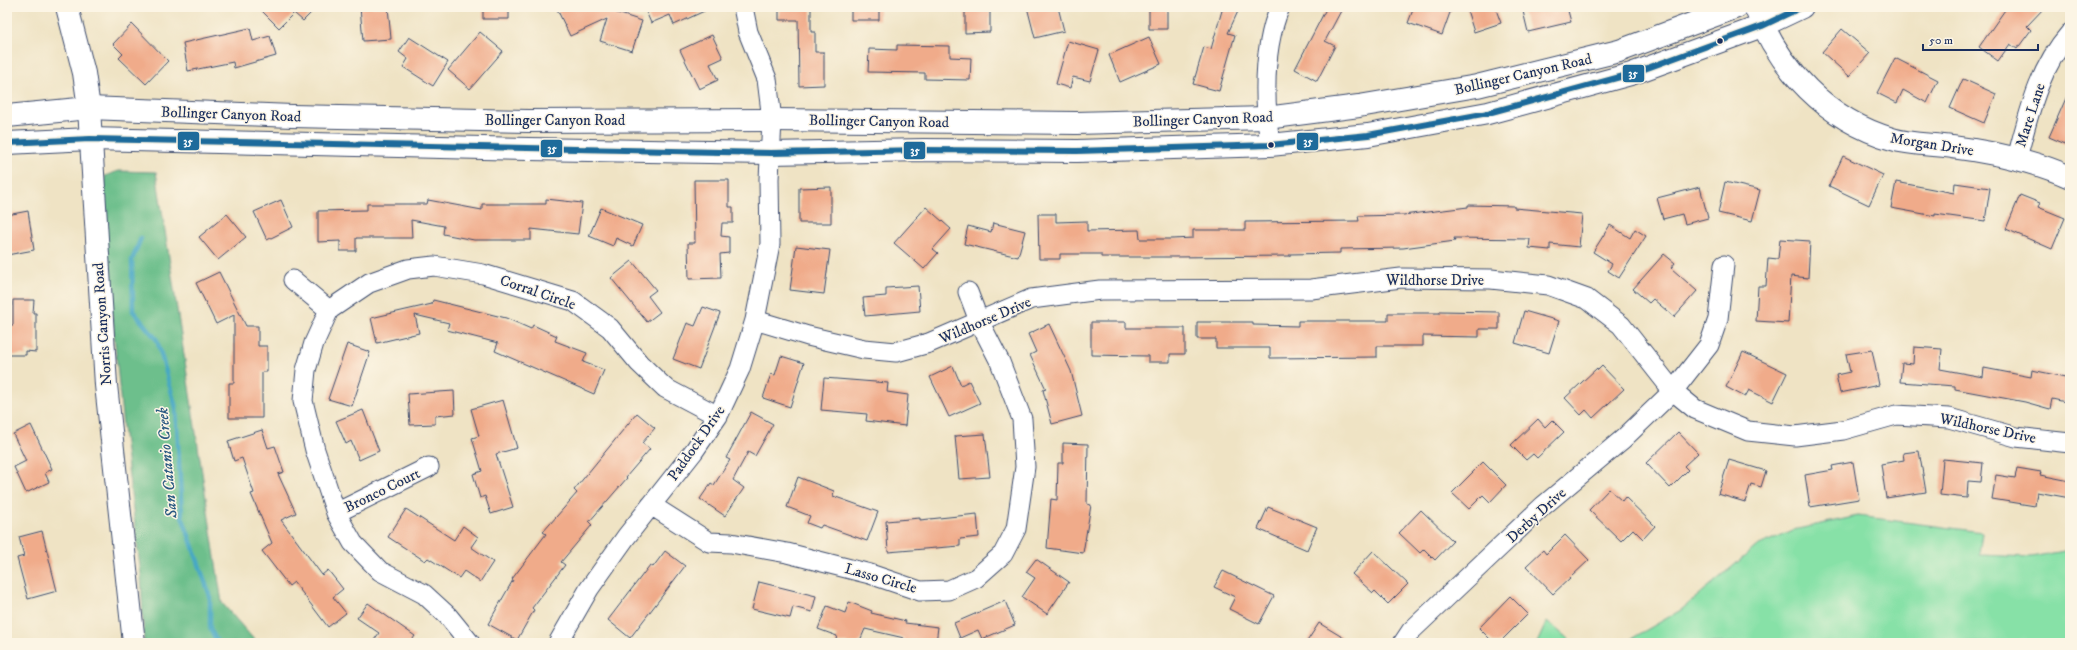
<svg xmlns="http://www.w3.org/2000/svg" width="2077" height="650" viewBox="0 0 2077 650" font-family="'IM FELL DW Pica',serif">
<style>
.green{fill:#87e1a7;stroke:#518882}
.forest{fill:#6dbf8c;stroke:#447775}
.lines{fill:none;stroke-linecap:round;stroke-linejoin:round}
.stream{stroke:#46a8c5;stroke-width:4.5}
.building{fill:#f0ab8a}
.minor-casing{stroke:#3b4a6d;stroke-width:21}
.tertiary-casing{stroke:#3b4a6d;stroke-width:24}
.secondary-casing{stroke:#3b4a6d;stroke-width:24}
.minor{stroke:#fff;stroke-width:19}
.tertiary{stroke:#fff;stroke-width:22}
.secondary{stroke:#fff;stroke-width:22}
.bus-1-casing{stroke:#fcf5e5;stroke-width:9}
.bus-1{stroke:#1e6b9b;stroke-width:6}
.bus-dot{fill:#1b2f5e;stroke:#fcf5e5;stroke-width:1.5}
.labels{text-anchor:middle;stroke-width:3;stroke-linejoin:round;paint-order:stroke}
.street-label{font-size:15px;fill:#1b2f5e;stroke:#fcf5e5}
.water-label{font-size:16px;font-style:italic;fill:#2a5982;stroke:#fcf5e5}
.line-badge{stroke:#fcf5e5;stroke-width:1.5}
.badge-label{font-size:11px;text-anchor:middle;font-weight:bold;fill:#fff}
</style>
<rect width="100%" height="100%" fill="#fcf5e5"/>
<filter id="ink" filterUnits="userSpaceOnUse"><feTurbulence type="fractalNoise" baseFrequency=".025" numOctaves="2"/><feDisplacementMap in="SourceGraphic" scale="8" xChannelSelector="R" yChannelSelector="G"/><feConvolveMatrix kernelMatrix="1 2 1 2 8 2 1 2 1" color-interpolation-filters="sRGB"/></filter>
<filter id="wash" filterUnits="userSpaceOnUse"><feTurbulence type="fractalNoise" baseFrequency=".012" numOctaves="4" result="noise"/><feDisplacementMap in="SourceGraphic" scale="16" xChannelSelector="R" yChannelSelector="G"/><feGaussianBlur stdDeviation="0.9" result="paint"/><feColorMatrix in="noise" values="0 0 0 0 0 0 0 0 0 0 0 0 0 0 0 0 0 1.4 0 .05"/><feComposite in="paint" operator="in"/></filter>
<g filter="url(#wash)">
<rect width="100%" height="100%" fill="#efe3c4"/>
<path class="green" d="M1858,516L1982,532L1979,555L2031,557L2070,550V643H1624L1681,610L1757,546L1793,530Z
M1547,621L1573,643H1537Z"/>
<path class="forest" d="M118,171L156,172L222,603L257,643H144L141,575L123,427L104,229L105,176Z"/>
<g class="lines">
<path class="stream" d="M141,238L132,260L133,311L157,340L176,408L182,516L210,596V629L218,643"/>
</g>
<g id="blocks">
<path class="building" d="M258,7H317L303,21L294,13L279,28Z
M360,7H388L391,39L363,41Z
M483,7H509V19H483Z
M556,7H599L642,21L632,51L600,41L607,19L570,36Z
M644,7H713L674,25L670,15L651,23Z
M779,7H811V32H815V52H824V85L799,86L798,20H779Z
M851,7H879V20H851Z
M965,7H990V32L965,33Z
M1027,7H1058L1064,31L1035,38Z
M1149,7H1167V29H1149Z
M1223,7H1240L1228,33L1235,35L1219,91L1193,84L1204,47L1211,49Z
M1327,7H1343L1325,41L1335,46L1317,81L1295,69Z
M1414,7H1452L1442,35L1408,23Z
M1478,7H1495L1501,23L1474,32L1467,10Z
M1522,7H1567L1571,22L1528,32Z
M2007,7H2045L2027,26L2031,30L2017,49L2010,44L1998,61L1979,47Z
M132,24L168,61L146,84L119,58L123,54L113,44Z
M250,28L253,41L270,36L276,56L234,68L233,62L188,71L183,43Z
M1842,29L1870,53L1849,76L1822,52Z
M480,32L503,51L470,89L448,70Z
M712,35L723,58L710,64L718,80L699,89L680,50Z
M409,37L448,62L433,86L403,67L408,59L399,52Z
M1149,37L1161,64L1120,82L1109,55Z
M1068,41L1099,50L1090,81L1073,77L1070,88L1056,84Z
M897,45L950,46V57L971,58L970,80L925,79V73L868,72L869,49L897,50Z
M1895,58L1938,80L1927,103L1903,90L1897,103L1877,93Z
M1963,79L1996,94L1984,123L1950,108Z
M2070,89V146L2049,137Z
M1843,156L1883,175L1869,205L1829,186Z
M694,180H729V207H733V223H722L721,236L729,237V253L720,254L721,278L689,279L688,243H695Z
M1725,182L1760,190L1752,221L1718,213Z
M1896,182L1954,193L1955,183L1990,188L1985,221L1935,214V216L1891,208Z
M831,187V223H799V188Z
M1700,187L1708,218L1685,224L1682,214L1663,219L1657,198Z
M2020,195L2040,203L2038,207L2065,218L2052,249L2006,229Z
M546,199L582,203L578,234L531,229V240H474L443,234L444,226L411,220L412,238H356V251H340V241L318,242V211L367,210V204H427L428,200L482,210V204H546Z
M281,200L293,227L267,240L254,212Z
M1468,205L1514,206V208L1582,214L1579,247L1550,244V250L1529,248L1530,239L1454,238L1455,241L1403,248L1340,249V253L1290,254V256L1172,257H1101V254H1060V259H1039L1038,214H1056V222L1087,221V231L1139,230L1140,239H1172L1193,238V230H1245V222L1359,221L1358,216L1403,215L1468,207Z
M926,207L951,229L933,249L938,253L924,269L894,243Z
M601,208L642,225L633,246L616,238L613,246L589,236Z
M28,211L34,250L7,255V215Z
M227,214L246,237L218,260L199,237Z
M993,223L1025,231L1018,257L964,244L968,226L991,232Z
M1610,225L1630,238L1635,229L1646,236L1619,278L1608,271L1612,264L1593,252Z
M1780,239L1810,241L1808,278L1791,276L1788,323L1756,321L1758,286H1766L1768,258L1778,259Z
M796,246L830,250L824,294L790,290Z
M1664,254L1675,263L1671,268L1697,291L1674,317L1653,299L1649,303L1633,289Z
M632,261L656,290L648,296L660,312L647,322L611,278Z
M219,272L246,326H258V346H267V372H262V418H229V383H234V315L216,324L196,283Z
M918,286L920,311L865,316L863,298L886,296V288Z
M13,300H34L33,313H36V352L26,351V355H7V325H13Z
M433,300L506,318L531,329L533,325L557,336L555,341L587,353L583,362L604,370L594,394L495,351L498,343L447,330L449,323L415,315L419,333L377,343L371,318L432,304Z
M703,307L720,313L699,369L673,359L687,323L695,326Z
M1440,311L1499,312V329H1479V337L1423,336V346H1377V357L1270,358V348H1216V339H1197V322H1253V325L1298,326V321H1388V313H1440Z
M1524,311L1559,321L1549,353L1515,343Z
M1091,322H1126V328H1185V354H1170V362H1148V356L1091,355Z
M1049,324L1071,371L1082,416L1052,424L1043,390L1046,389L1030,355L1036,352L1028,334Z
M347,344L370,352L352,406L328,399Z
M1914,347L1942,349L1940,369L1983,377L1984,368L2031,377L2032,370L2070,378V403L2052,399L2050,409L2025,402L1955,389V386L1900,382L1902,363L1913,364Z
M1872,350L1879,385L1840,393L1836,375L1850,372L1846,354Z
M1743,352L1787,373L1773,402L1749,390L1745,397L1726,387Z
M781,356L804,363L790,407L763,398L771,374L775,375Z
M953,366L961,385L969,381L980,403L949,417L930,377Z
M1602,366L1624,389L1593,418L1586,410L1581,415L1565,398L1597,368L1598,370Z
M824,378L888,383L887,392L908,395L905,426L866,421L867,414L821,410Z
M454,391L455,414L435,416V424L410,425L408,394Z
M503,400L517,448L496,454L513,507L491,514L485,496L480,498L473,474L482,471L472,438L479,436L471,409Z
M363,410L379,451L359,460L351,441L346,444L336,421Z
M751,412L773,424L755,456L748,452L733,480L744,488L725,516L700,499L711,483L714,485L730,460L726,458Z
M637,413L655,428L642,443L650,449L626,477L627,478L589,522L592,525L561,562L565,565L532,608L534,610L517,640L488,624L513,580L512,579L546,534L543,532L577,493L574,490Z
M1538,419L1545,427L1552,420L1564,432L1537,458L1533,454L1526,460L1511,445Z
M31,425L52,469L45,473L49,482L26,493L14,467L26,461L13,434Z
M262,430L268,448L275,446L284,472L278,474L296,513L281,520L322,575L328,570L343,589L333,597L346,613L328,627L294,582L289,586L262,551L272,543L251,494L254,493L242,458L234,461L228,441Z
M1678,432L1698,453L1684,466L1688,470L1670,488L1646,463Z
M985,434L990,477L959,479L955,436Z
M1063,443L1088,444L1087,504L1091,505L1083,553L1047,548L1051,499L1057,500L1058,463H1063Z
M1919,451L1926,492L1886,498L1881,464L1904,460L1903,453Z
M1943,459L1983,463L1981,482L1968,481L1967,498L1940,495Z
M1729,460L1766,471L1761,487L1751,484L1745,502L1718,494Z
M1483,462L1506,485L1490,502L1483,495L1469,509L1452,493Z
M1853,462L1859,499L1810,507L1805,475L1833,470L1832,466Z
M2017,468L2041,472L2040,475L2070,481V498L2037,492L2035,506L1992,499L1996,475L2015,478Z
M798,477L834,491L833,496L878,512L867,541L822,525L820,528L807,523L810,516L787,507Z
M1609,489L1622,501L1625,497L1655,526L1643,539L1633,529L1621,541L1589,510Z
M1268,507L1317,527L1307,550L1258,529Z
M406,509L454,540L463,526L478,537L471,547L493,562L480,582L464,571L459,578L428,558L425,561L388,537Z
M1421,510L1453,541L1435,560L1424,549L1420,553L1399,533Z
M977,514L979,537L960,539V546L888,552L886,521L920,518V520Z
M42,531L57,591L28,599L17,558L24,556L19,537Z
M1565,535L1589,560L1553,594L1526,566L1543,550L1546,554Z
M665,551L685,566L630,638L608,620L650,565L653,567Z
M1373,551L1408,584L1388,604L1375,591L1373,593L1352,574Z
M1036,559L1069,582L1047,614L1022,597L1035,578L1026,572Z
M1223,571L1274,596L1259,624L1229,609L1235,597L1214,587Z
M759,582L816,596L812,612L793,607L790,618L752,609Z
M1510,596L1528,614L1499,643H1494L1479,628Z
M1005,601L1015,625L982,639L978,630L960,638L954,623Z
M849,602L872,611L871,613L906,621L905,623L938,627L936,643H903L904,638L865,629L859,643H835L837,636L818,629L827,606L845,613Z
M368,603L415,636L410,643H372L379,633L357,618Z
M1319,623L1352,643H1306Z"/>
</g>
</g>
<g filter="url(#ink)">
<use href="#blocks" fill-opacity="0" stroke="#3b4a6d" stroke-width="1"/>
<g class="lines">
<g class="minor-casing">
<path id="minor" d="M1270,145C1264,100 1262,49 1280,7
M2017,158C2029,113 2039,68 2070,33
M293,280L329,310
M755,320L808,336L864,349L896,352L929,343L1031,299L1100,290L1311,289L1401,278L1491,279L1548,285L1587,299L1621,325L1673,391L1695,409L1748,431L1795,436L1843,430L1896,415L1949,418L2016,437L2070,443
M651,505L709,542L731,543L787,553L870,574L920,591L949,590L976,578L1003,554L1016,529L1025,467L1022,419L1000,362L979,321L968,292
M336,513L429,467
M470,643L448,616L424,594L380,571L353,543L336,513L315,450L303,401L306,370L314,343L329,310L369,283L408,269L434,266L483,274L573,301L610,328L639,363L665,388L718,416
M558,643L589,589L626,537L694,451L718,416L740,369L755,320L770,244L769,179L772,120L767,79L748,32L743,7
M1403,643L1411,631L1543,506L1623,439L1673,391L1709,345L1718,319L1724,265"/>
</g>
<g class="tertiary-casing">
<path id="tertiary" d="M67,7L84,73L89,108L106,385L134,643
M1755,7C1779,69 1827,120 1892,139C1911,145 1933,144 1952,147C1993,152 2032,160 2070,177"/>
</g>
<g class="secondary-casing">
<path id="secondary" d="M7,116L89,108L292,116L528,121L772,120L1076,123L1266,118L1359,106L1477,86L1619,51L1737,7
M7,143L90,139L529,149L771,153L924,150L1077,151L1270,145L1368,135L1488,113L1631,74L1762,26L1802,7"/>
</g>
<use href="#minor" class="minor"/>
<use href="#tertiary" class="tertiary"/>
<use href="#secondary" class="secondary"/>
<g class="bus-1-casing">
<path id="bus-1" d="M7,143L90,139L771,153L924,150L1077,151L1270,145L1368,135L1488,113L1631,74L1762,26L1802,7"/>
</g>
<use href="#bus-1" class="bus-1"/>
</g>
</g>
<g class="bus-dot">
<circle cx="1720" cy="41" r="3.5"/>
<circle cx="1271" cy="145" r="3.5"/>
</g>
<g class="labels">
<g class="street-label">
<text transform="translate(1523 74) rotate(-13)" y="5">Bollinger Canyon Road</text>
<text transform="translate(231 114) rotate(2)" y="5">Bollinger Canyon Road</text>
<text transform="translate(2030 115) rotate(-72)" y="5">Mare Lane</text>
<text transform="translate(1203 119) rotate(-2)" y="5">Bollinger Canyon Road</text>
<text x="555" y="125">Bollinger Canyon Road</text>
<text transform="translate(879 121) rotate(1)" y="5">Bollinger Canyon Road</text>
<text transform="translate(1932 144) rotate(9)" y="5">Morgan Drive</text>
<text x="1435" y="285">Wildhorse Drive</text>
<text transform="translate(538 292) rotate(19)" y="5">Corral Circle</text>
<text transform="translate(985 320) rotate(-23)" y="5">Wildhorse Drive</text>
<text transform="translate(102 324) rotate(-94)" y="5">Norris Canyon Road</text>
<text transform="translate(1988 428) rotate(12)" y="5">Wildhorse Drive</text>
<text transform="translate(696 443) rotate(-55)" y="5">Paddock Drive</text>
<text transform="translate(382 490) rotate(-26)" y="5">Bronco Court</text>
<text transform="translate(1536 515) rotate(-42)" y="5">Derby Drive</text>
<text transform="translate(881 578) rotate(16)" y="5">Lasso Circle</text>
</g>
<g class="water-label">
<text transform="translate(166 463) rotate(-95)" y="6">San Catanio Creek</text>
</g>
</g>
<g class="line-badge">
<rect x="1622" y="64" width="23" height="19" rx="4" fill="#1e6b9b"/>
<rect x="177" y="131" width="23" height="20" rx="4" fill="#1e6b9b"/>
<rect x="1296" y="132" width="23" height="19" rx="4" fill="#1e6b9b"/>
<rect x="540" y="139" width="23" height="19" rx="4" fill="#1e6b9b"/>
<rect x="903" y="141" width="23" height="19" rx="4" fill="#1e6b9b"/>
</g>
<g class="badge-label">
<text x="1633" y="77">35</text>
<text x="188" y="145">35</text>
<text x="1308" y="145">35</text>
<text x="552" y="152">35</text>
<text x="915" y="154">35</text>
</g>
<rect width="2077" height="650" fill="none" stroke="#fcf5e5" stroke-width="24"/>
<path d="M1923 44v6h115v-6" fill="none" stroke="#1b2f5e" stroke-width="2"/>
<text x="1929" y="44" font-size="12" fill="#1b2f5e" stroke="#fcf5e5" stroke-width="3" paint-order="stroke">50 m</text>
</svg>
